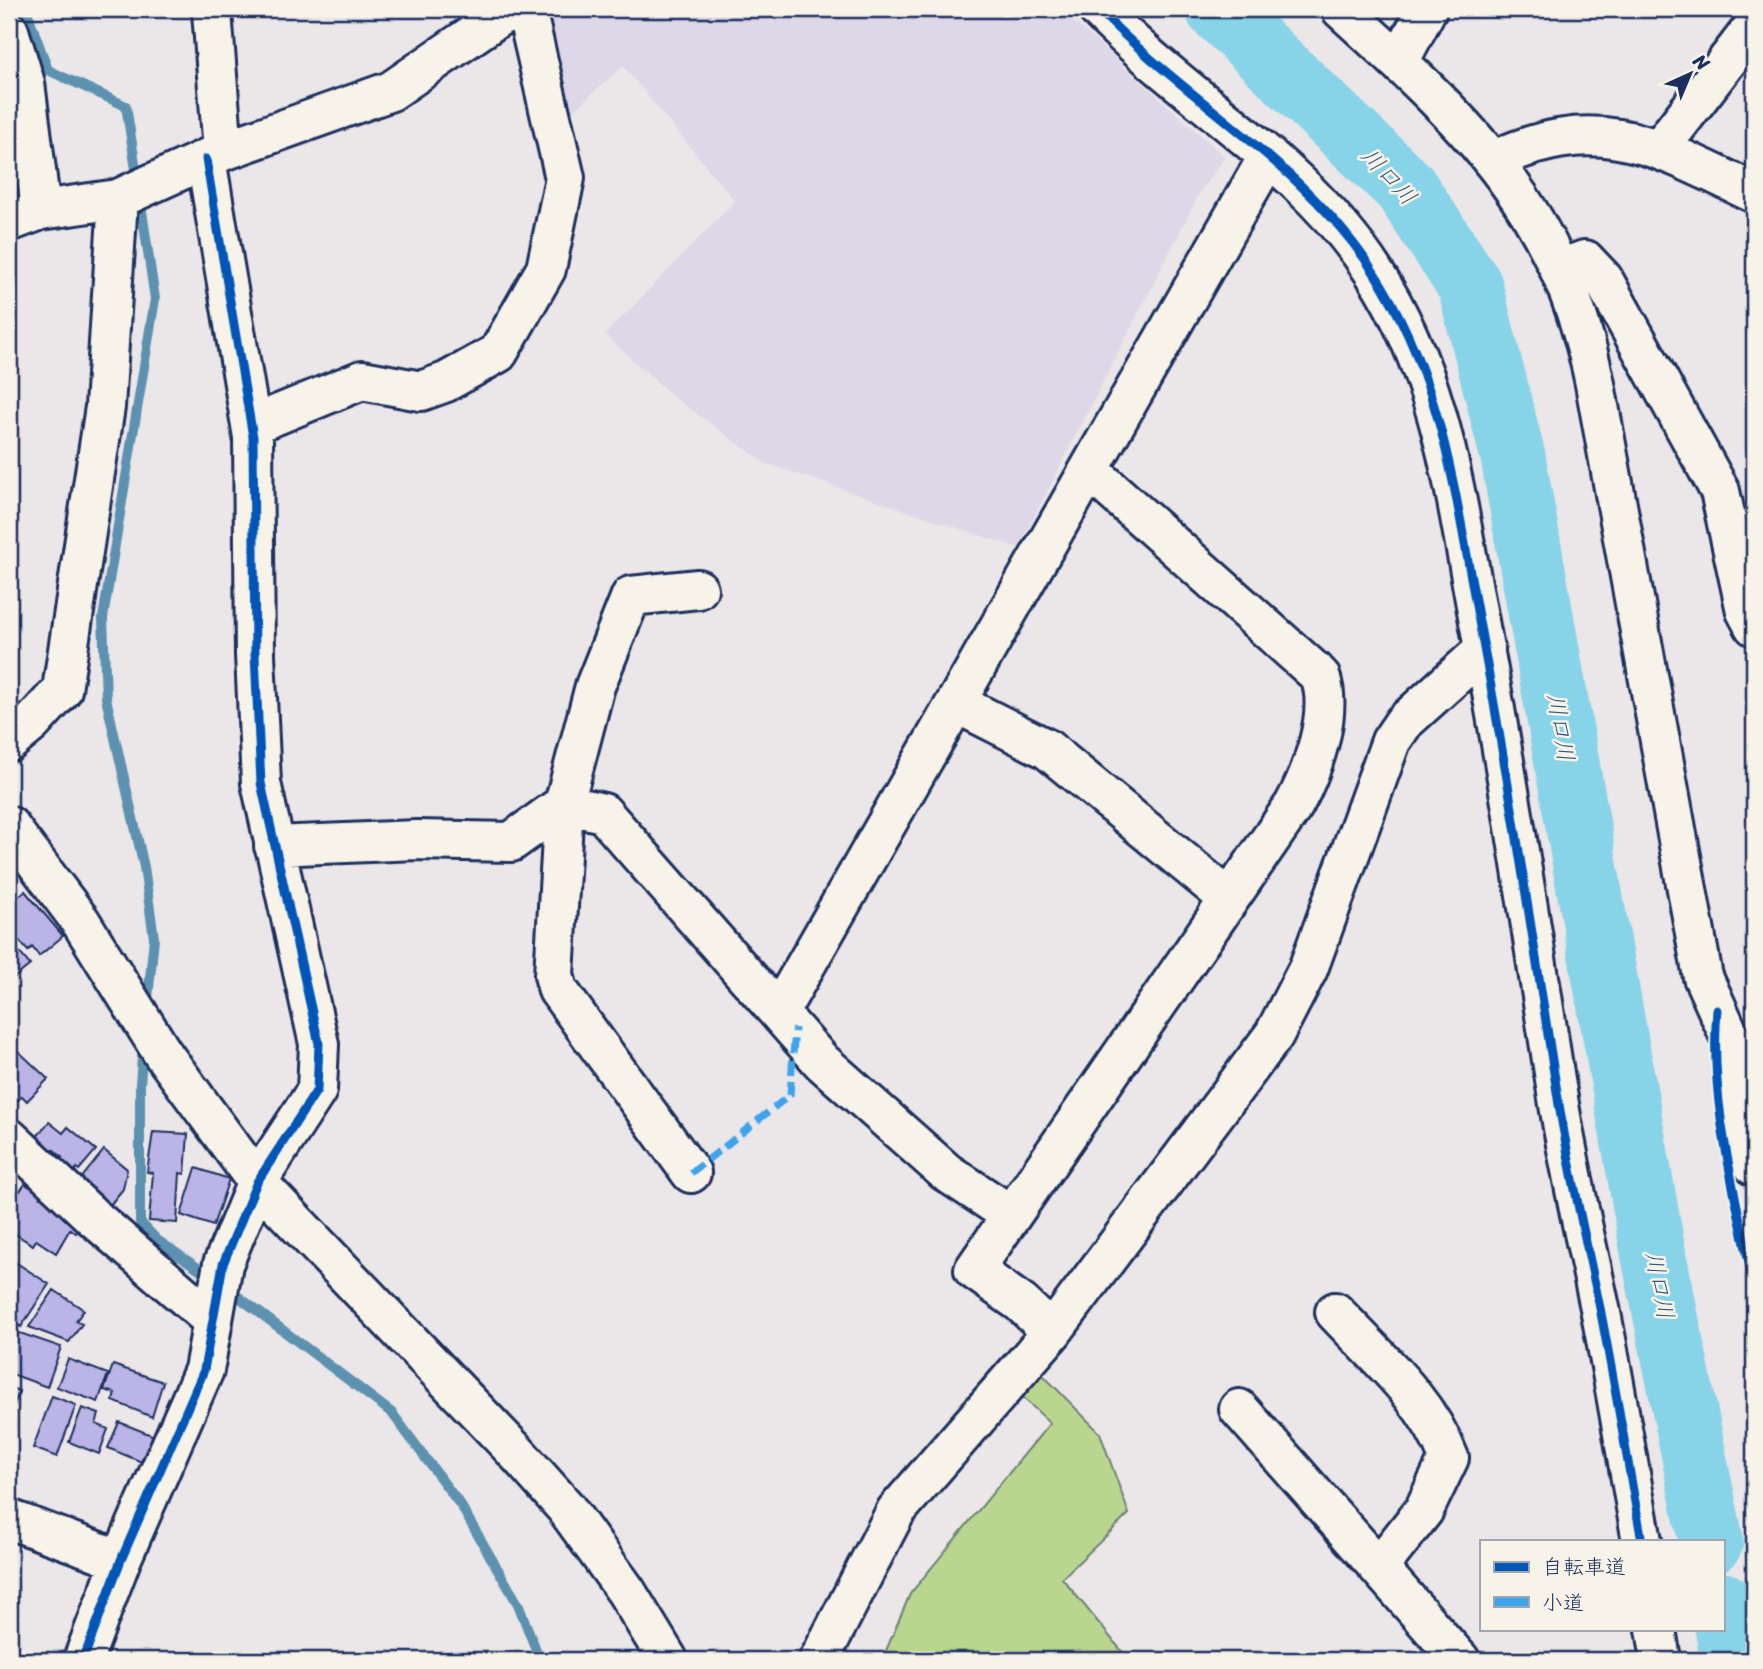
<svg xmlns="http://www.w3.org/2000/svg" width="1763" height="1669" viewBox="0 0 1763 1669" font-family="Sriracha,'Klee One',sans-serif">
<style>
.built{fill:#ddd7e7}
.green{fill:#bad68e;stroke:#6a8276;stroke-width:2}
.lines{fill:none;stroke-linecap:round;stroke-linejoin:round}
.stream{stroke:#5c91b0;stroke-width:10}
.river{stroke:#87d3e7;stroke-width:65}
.building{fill:#bbb4e6;stroke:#1b2f5e;stroke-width:2}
.minor-casing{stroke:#1b2f5e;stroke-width:44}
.minor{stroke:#f7f3e8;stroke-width:38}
.quiet{stroke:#3da3ed;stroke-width:7;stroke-dasharray:14 7;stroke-linecap:butt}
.cycleway-casing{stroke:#f7f3e8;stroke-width:13}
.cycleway{stroke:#0057b8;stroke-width:9}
.labels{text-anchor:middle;stroke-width:5;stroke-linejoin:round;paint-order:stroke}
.water-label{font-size:23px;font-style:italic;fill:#365880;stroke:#f7f3e8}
</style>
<rect width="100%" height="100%" fill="#ebe6e8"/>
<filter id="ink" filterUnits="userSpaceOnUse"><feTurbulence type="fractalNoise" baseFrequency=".0143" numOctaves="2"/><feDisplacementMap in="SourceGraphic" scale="14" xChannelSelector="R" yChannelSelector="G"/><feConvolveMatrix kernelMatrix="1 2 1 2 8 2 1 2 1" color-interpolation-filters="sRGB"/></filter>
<g filter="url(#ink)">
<path class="built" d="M538,9H1060L1225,157L1199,194L1018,548L765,463L674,397L605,335L735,201L623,66L568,115Z"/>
<path class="green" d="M1035,1367L1100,1433L1129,1514L1062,1578L1129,1660H882L910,1594L1050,1423L1015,1390Z"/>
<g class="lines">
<path class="stream" d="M26,9L48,70L126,106L138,182
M140,198L155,299L103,618L106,698L144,867L154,938L147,1008
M143,1045L140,1084V1222L157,1240L214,1279
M227,1288L392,1413L461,1506L518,1604L540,1660"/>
<path class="river" d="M1218,9L1405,187L1470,286L1513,457L1654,1257L1711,1541
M1723,1605L1733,1660"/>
</g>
<path class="building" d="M25,891L63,936L39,956L32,947L28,951L9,929V904Z
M9,940L30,965L9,982Z
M14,1047L48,1079L27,1101L22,1096L9,1110V1053Z
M49,1122L63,1133L68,1127L96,1150L79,1170L77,1168L73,1173L58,1161L62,1157L54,1150L51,1154L34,1140Z
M153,1132L188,1134L185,1174L180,1173L177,1223L149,1221L153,1173L147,1172Z
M104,1150L127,1169L123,1189L110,1205L80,1180Z
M196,1168L229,1179L213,1226L181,1215Z
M25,1184L84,1220L76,1233L70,1229L56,1253L36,1240L33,1245L9,1230V1185L20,1191Z
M9,1258L49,1284L21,1327L9,1319Z
M54,1290L84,1310L76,1321L82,1324L69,1342L29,1327Z
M11,1330L61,1347L47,1387L9,1373Z
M68,1359L108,1374L98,1402L57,1387Z
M113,1365L163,1382L152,1417L113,1401L115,1393L104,1390Z
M9,1387L19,1391L9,1420Z
M52,1396L76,1405L57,1457L33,1448Z
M82,1408L99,1414L96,1424L108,1429L99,1454L69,1442Z
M119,1422L154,1436L144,1463L108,1448Z"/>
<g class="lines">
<g class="minor-casing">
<path id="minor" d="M214,9L212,12L223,151
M1098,9C1185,100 1303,163 1373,271C1442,376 1455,494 1478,616C1508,774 1532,933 1557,1092C1568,1164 1585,1236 1600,1308C1615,1385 1628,1464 1642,1541
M1341,9C1469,126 1559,206 1595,384L1703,977L1734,1046L1754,1166
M9,31L25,83L41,210
M1399,62L1427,9
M1660,148L1754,26
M1495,160C1599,110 1660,148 1754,193
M9,222L41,210L118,199L223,151L391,91L510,9
M1560,269L1585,260L1603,279L1720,491L1746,611L1754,626
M252,425L362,380L421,391L446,382L498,353L546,269L565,178L526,9
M956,703L1047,749L1229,899
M9,742L32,723L62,690L105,407L118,199
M9,826L81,922L163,1054L257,1182L515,1451L566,1508L626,1591L668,1660
M274,846L417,840L511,842L564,804L603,813L822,1062L946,1172L1011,1215
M780,1010L1268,157
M9,1138L93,1217L212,1320
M691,1173L558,990L554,975L564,804L595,686L631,596L698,589
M1335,1312C1377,1357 1427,1399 1449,1458L1424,1510L1379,1567
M1052,1332L1021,1303L974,1270L1294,805C1312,772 1334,713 1320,676L1089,470
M1239,1409L1460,1660
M9,1519L121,1560
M1656,1629L1661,1660
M83,1660L121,1560L204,1370L223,1264L257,1182L317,1090L319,1044L261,783L255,655L253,437L206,159
M819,1660L896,1511L1052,1332L1274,1035L1308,969L1391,741L1404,722L1485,649"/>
</g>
<use href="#minor" class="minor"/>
<path class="quiet" d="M691,1173L790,1095L795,1028"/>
<g class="cycleway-casing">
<path id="cycleway" d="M1098,9C1185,100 1303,163 1373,271C1442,376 1455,494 1478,616C1508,774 1532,933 1557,1092C1568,1164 1585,1236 1600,1308C1615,1385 1628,1464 1642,1541
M1717,1010C1709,1103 1736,1196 1754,1287
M83,1660L121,1560L204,1370L223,1264L257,1182L317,1090L319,1044L261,783L255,655L253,437L206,159"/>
</g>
<use href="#cycleway" class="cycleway"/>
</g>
</g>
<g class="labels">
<g class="water-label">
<text transform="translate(1389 176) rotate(47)" y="8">川口川</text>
<text transform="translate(1561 727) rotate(80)" y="8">川口川</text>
<text transform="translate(1660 1285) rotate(79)" y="8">川口川</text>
</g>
</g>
<rect width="1763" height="1669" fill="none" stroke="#f7f3e8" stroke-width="35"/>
<rect x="18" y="18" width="1728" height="1634" fill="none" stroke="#1b2f5e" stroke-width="2.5" filter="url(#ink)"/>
<rect x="1480" y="1540" width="245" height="91" fill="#f7f3e8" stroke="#9fa5b1" stroke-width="2"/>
<rect x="1494" y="1562" width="35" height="10" fill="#0057b8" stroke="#9fa5b1" stroke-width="2"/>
<text x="1542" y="1574" font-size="21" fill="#1b2f5e">自転車道</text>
<rect x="1494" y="1597" width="35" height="10" fill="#3da3ed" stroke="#9fa5b1" stroke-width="2"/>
<text x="1542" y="1610" font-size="21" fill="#1b2f5e">小道</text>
<g transform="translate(1690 74) rotate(44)" stroke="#f7f3e8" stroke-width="5" paint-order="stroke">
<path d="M0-5L12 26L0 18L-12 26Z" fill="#1b2f5e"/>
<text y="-10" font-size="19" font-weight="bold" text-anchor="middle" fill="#1b2f5e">N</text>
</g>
</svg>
